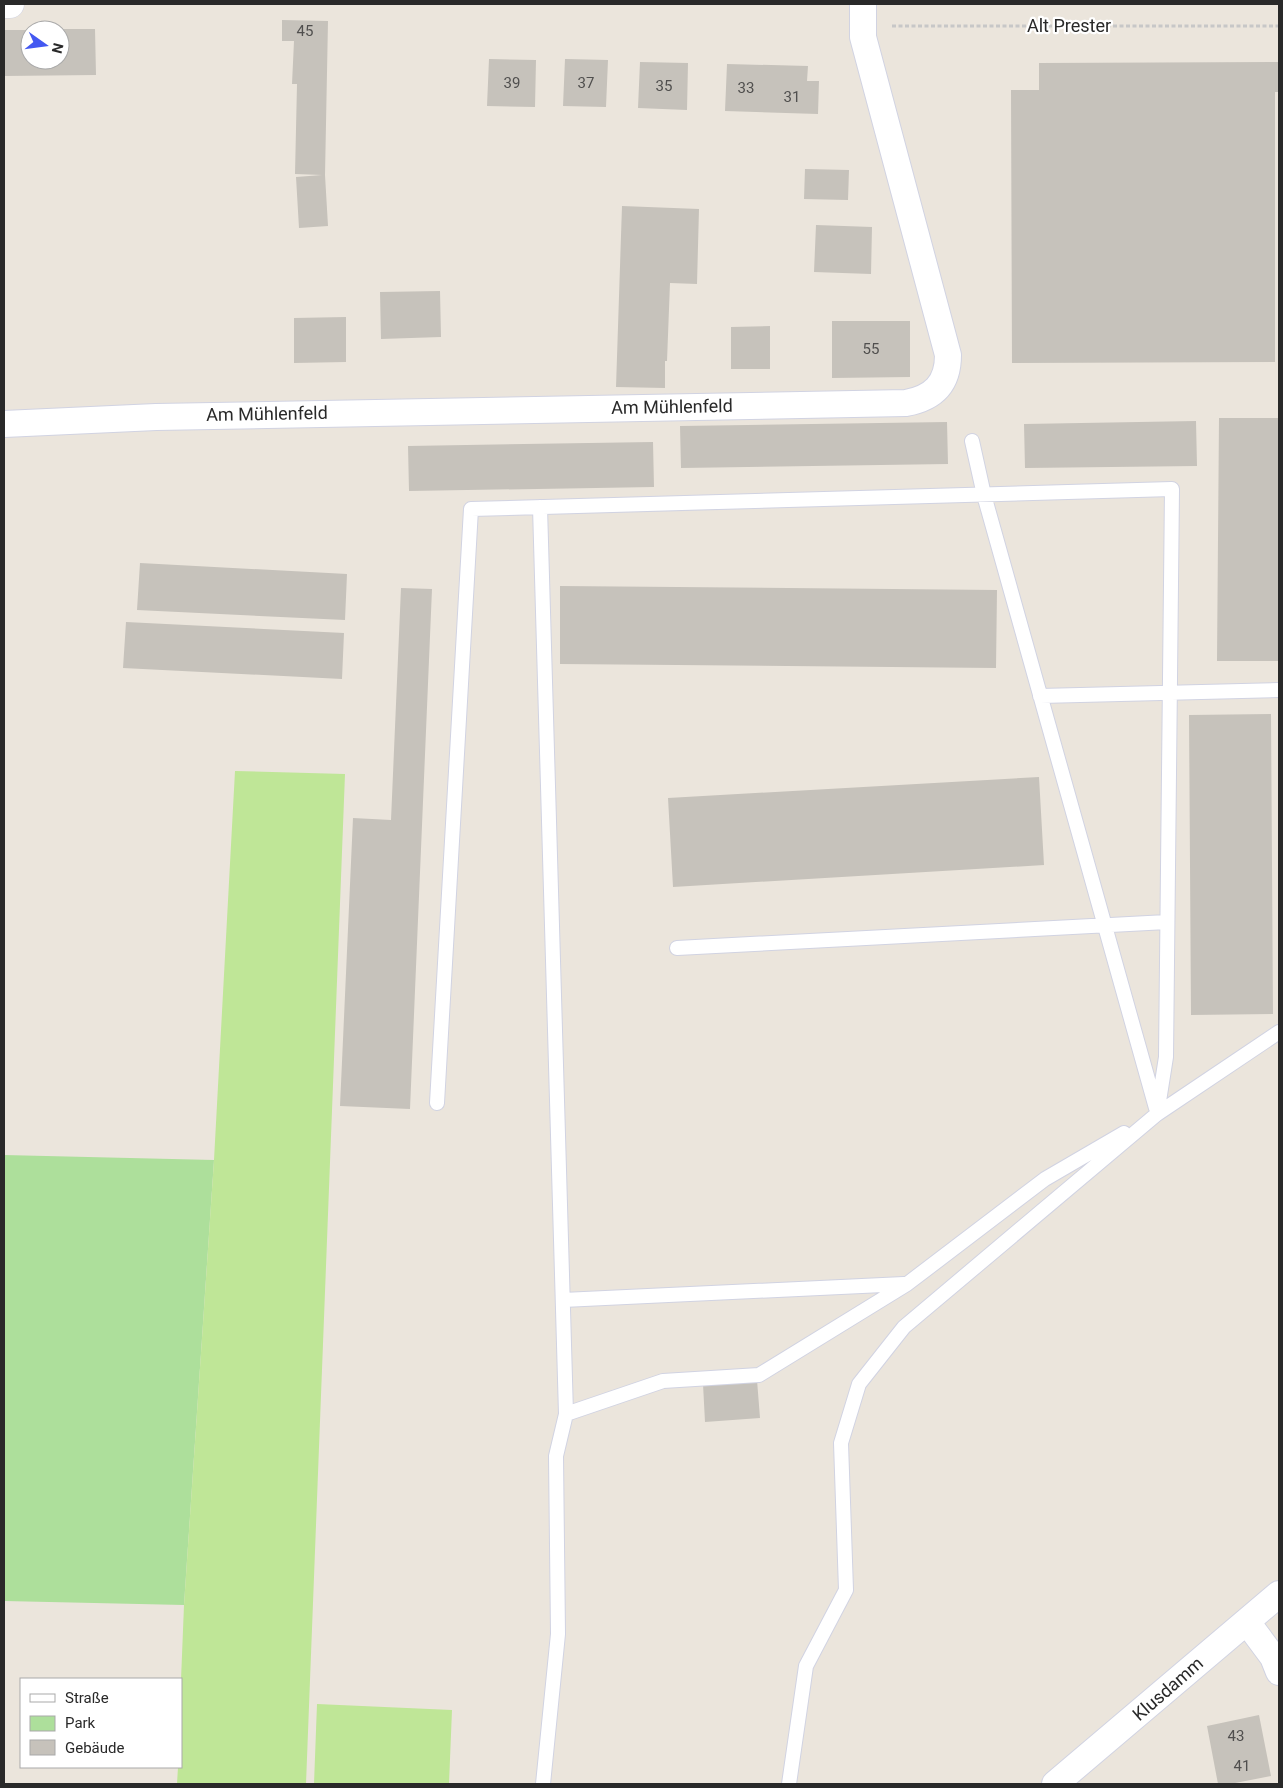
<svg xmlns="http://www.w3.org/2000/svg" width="1283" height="1788" viewBox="0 0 1283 1788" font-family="Roboto,sans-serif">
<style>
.green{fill:#addf9b}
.pitch{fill:#bfe697}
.building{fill:#c6c2bb}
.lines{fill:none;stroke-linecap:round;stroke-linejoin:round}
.lane-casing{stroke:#d1d3e2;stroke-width:16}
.street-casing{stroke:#d1d3e2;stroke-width:28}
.secondary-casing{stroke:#d1d3e2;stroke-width:29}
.path{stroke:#c7c7c7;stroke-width:3;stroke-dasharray:4 2.5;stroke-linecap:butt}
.lane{stroke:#fff;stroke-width:14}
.street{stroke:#fff;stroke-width:26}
.secondary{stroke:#fff;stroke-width:28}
.labels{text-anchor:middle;stroke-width:4.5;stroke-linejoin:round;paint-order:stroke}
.number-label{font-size:15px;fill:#504f4e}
.street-label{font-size:18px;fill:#292929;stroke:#fff}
</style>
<rect width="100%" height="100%" fill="#ebe5dc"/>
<path class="green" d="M4,1155L214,1160L184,1605L4,1601Z"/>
<path class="pitch" d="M235,771L345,774L306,1784H177L178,1767H181V1680L184,1605L214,1160Z
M317,1704L452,1710L449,1784H314Z"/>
<path class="building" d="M282,20L328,21L325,175L328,226L299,228L296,177L322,175L295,174L297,84H292L294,41H282Z
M60,29H95L96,75L4,76V30H30V60H60Z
M489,59L536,60L535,107L487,106Z
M565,59L608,60L606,107L563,106Z
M640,62L688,63L687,110L638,108Z
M1279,62V92H1275V362L1012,363L1011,90H1039V63Z
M727,64L808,66L807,81H819L818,114L725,111Z
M805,169L849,170L848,200L804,199Z
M622,206L699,209L697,284L670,283L667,361H665V388L616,387Z
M816,225L872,227L871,274L814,272Z
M440,291L441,337L381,339L380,292Z
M346,317V362L294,363V318Z
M832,321H910V377L832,378Z
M770,326V369H731V327Z
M1219,418H1279V661H1217Z
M1196,421L1197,466L1025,468L1024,424Z
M947,422L948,464L681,468L680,426Z
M653,442L654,487L409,491L408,446Z
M140,563L347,574L345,620L137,610Z
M560,586L997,590L996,668L560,664Z
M401,588L432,589L410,1109L340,1106L353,818L391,820Z
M126,622L344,633L342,679L123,668Z
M1271,714L1273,1014L1191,1015L1189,715Z
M1039,777L1044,865L673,887L668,798Z
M757,1380L760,1418L705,1422L703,1384Z
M1259,1715L1271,1776L1230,1784H1218L1207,1726Z"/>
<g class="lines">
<g class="lane-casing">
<path id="lane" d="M972,441L984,495L1156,1108
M540,507L566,1414L556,1456L558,1634L543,1784
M1040,696L1279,690
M677,948L1167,922
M437,1103L471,509L1172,489L1166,1057L1157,1114
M563,1300L904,1284
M566,1414L663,1381L759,1375L907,1284L1045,1179L1124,1133
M789,1784L806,1666L846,1590L841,1443L859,1384L904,1327L1157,1114L1279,1032"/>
</g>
<g class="street-casing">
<path id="street" d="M4,424L156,417L906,403C933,398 948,384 948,355L863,37V4
M1247,1622L1273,1657L1279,1672
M1055,1784L1279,1594"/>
</g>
<g class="secondary-casing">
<path id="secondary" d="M4,4H10"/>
</g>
<path class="path" d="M892,26H1279"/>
<use href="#lane" class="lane"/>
<use href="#street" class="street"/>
<use href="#secondary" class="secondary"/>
</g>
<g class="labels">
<g class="number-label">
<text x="305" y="36">45</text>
<text x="512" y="88">39</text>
<text x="586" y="88">37</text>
<text x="664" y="91">35</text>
<text x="746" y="93">33</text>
<text x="792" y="102">31</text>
<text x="871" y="354">55</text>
<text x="1236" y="1741">43</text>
<text x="1242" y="1771">41</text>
</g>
<g class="street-label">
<text x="1069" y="32">Alt Prester</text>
<text transform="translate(672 407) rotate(-1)" y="6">Am Mühlenfeld</text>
<text transform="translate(267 414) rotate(-1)" y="6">Am Mühlenfeld</text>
<text transform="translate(1168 1689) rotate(-41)" y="6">Klusdamm</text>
</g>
</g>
<rect width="1283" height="1788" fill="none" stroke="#292929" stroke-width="10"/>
<rect x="20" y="1678" width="162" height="90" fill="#ffffff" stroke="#a9a9a9"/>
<rect x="30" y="1694" width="25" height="8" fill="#ffffff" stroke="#a9a9a9"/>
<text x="65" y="1703" font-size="15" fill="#292929">Straße</text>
<rect x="30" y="1716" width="25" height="15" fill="#addf9b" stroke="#a9a9a9"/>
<text x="65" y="1728" font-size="15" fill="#292929">Park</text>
<rect x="30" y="1740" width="25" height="15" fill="#c6c2bb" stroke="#a9a9a9"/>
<text x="65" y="1753" font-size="15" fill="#292929">Gebäude</text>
<g transform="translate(45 45) rotate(104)"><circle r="24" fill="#ffffff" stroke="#a9a9a9"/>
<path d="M0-4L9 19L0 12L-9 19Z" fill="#4358f1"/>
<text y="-8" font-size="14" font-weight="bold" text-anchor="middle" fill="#292929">N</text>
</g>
</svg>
